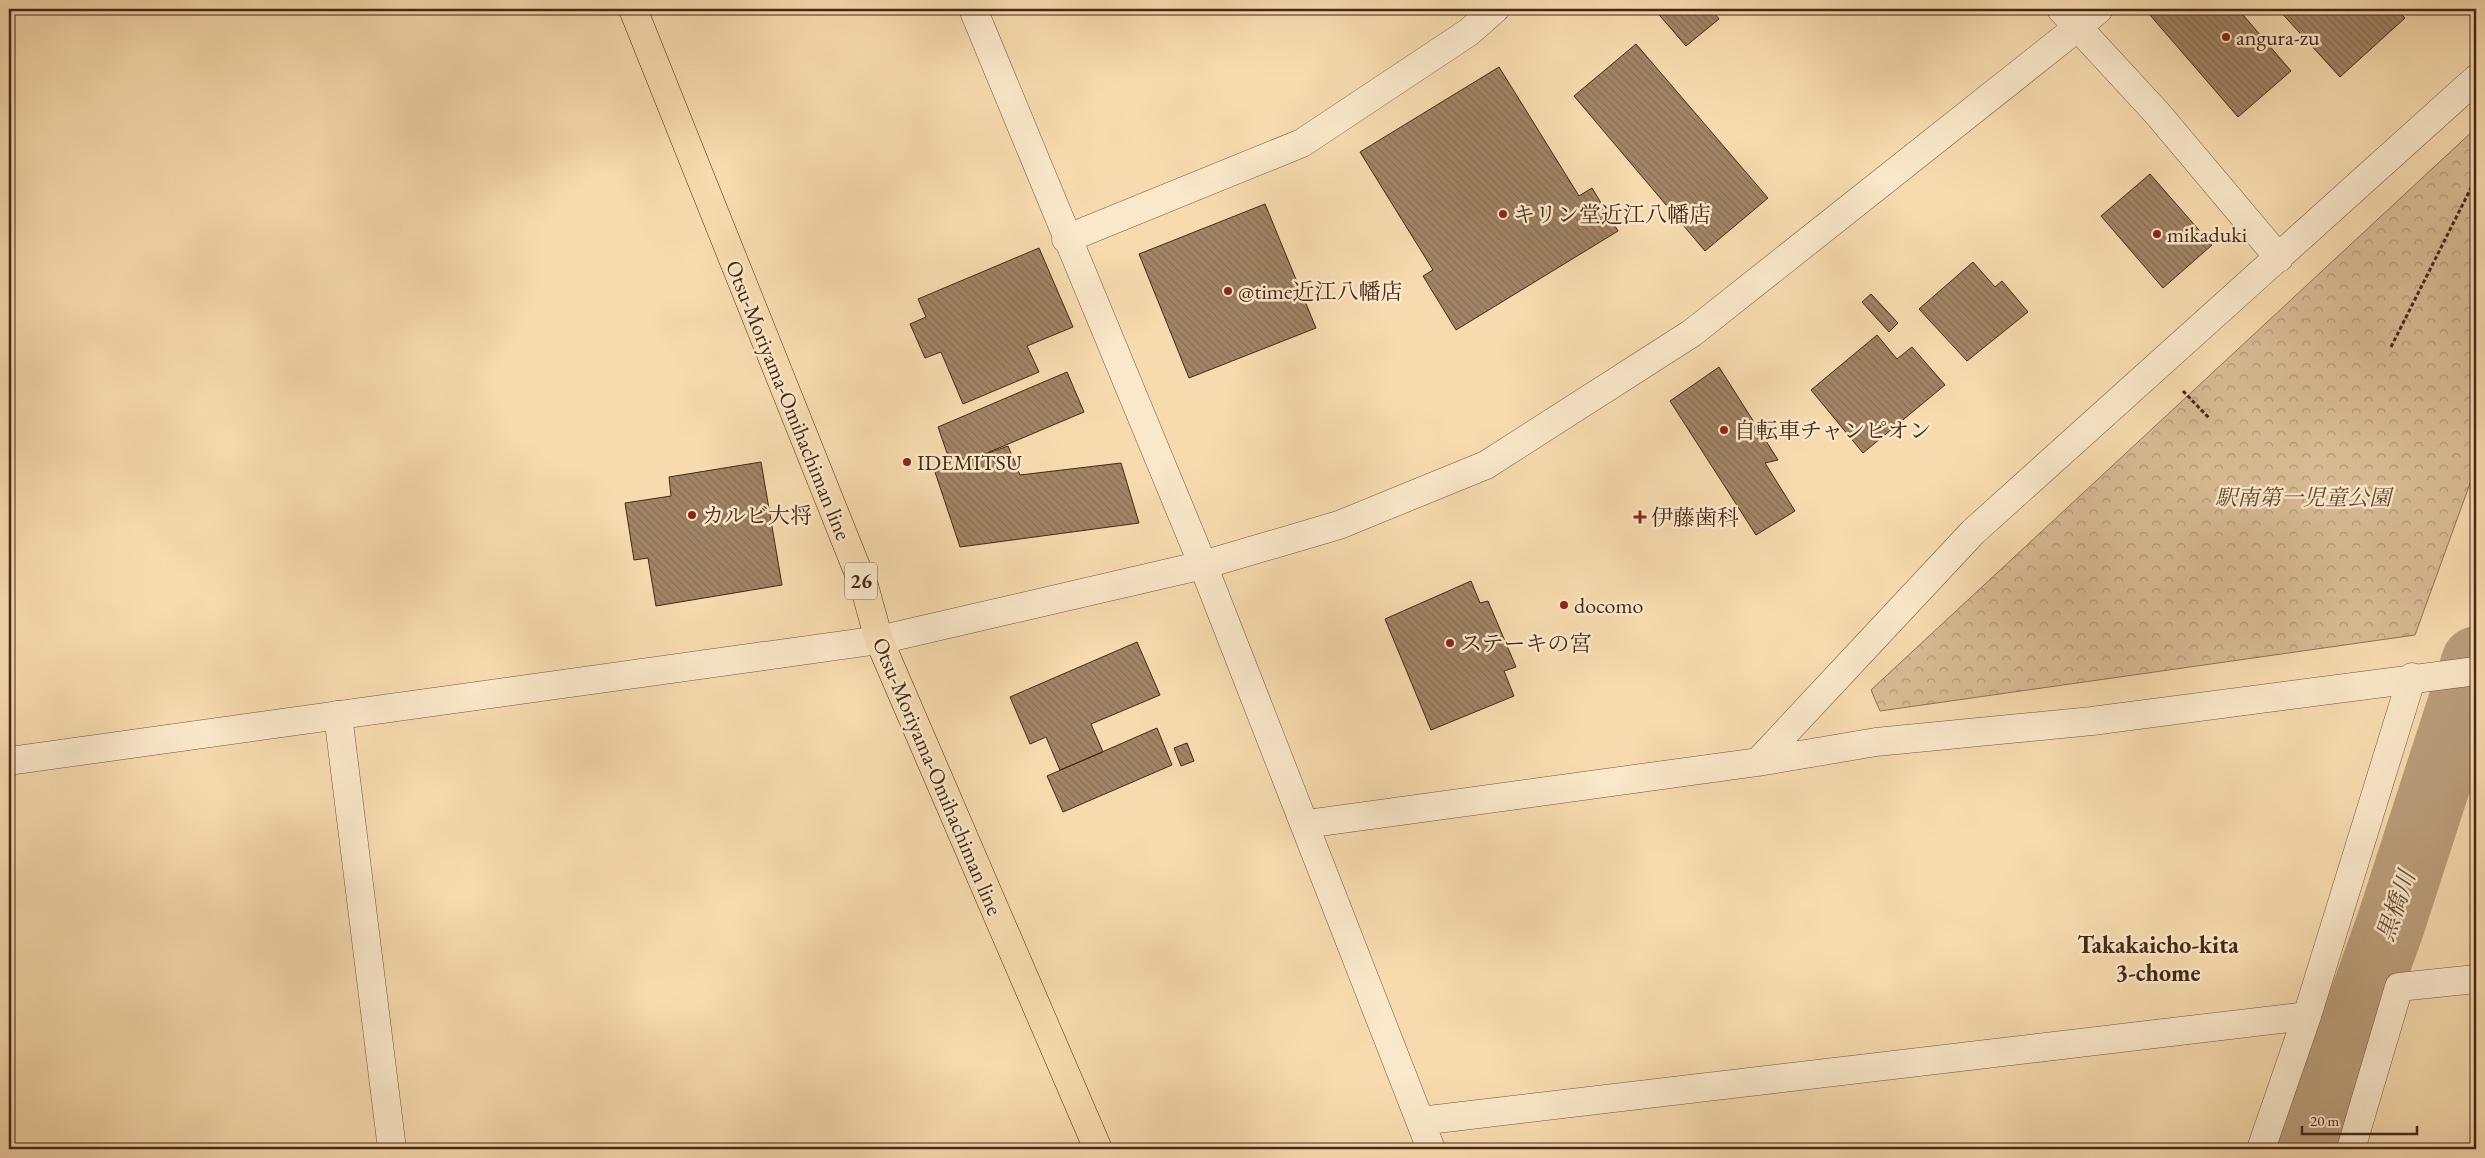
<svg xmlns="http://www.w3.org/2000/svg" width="2485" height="1158" viewBox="0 0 2485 1158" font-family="'EB Garamond','Noto Serif JP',serif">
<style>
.forest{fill:url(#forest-crowns);stroke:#907257}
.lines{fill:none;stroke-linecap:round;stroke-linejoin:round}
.river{stroke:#bb9e7b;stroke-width:69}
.building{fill:url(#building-back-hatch);stroke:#462719}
.minor-casing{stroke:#72543e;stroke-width:29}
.tertiary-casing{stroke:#72543e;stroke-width:29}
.primary-casing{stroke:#462719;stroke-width:29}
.path{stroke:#462719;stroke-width:3;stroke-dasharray:4 2.5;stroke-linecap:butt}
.minor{stroke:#fae8ca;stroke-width:28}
.tertiary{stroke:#fae8ca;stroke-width:28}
.primary{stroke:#f7dbae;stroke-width:28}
.poi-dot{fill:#8f2418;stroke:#fae8ca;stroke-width:2}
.labels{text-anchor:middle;stroke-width:5;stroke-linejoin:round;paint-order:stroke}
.shield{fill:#fae8ca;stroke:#7c614e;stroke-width:1}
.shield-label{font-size:21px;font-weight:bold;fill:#462719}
.poi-label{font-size:22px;fill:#462719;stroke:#fae8ca;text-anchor:start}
.street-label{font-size:22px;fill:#462719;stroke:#fae8ca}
.park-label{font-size:22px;font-style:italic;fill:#634532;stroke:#fae8ca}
.water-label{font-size:24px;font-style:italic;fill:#694b36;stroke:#fae8ca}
.neighbourhood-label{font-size:24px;font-weight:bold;fill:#462719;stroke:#fae8ca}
</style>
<defs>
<pattern id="forest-crowns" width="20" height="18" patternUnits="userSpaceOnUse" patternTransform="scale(1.25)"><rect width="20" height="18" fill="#d9bc95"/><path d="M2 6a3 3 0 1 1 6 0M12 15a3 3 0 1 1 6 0" fill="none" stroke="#b29979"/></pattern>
<pattern id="building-back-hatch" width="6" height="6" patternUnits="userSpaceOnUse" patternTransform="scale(1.25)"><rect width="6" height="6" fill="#a28566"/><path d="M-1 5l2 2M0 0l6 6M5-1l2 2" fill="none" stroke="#866d53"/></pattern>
</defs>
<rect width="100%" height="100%" fill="#f7dbae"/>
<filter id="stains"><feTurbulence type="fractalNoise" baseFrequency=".004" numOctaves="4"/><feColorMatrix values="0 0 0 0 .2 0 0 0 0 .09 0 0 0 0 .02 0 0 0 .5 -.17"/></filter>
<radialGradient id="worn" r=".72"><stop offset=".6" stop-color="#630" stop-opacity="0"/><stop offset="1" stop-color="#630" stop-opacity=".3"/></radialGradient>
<path class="forest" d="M2476,128V467L2415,635L1880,711L1871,690Z"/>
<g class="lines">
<path class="river" d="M2310,1149L2390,926L2476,661"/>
</g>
<path class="building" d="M1654,9H1720L1715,14L1719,19L1686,46Z
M2156,9H2238L2291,71L2238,117L2150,15Z
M2278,9H2396L2405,18L2340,77Z
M1636,44L1768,198L1705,251L1574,96Z
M1499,67L1579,196L1592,188L1618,231L1456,330L1423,276L1433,270L1360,152Z
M2150,174L2212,245L2163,288L2101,216Z
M1265,204L1316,328L1189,378L1139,254Z
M1039,248L1073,327L1027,346L1039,372L963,404L941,352L925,358L910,324L926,317L918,299Z
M1973,262L1995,287L2002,281L2028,312L1967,361L1919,309Z
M1871,294L1898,323L1889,332L1862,302Z
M1877,335L1897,359L1912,347L1945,385L1863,453L1811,390Z
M1719,367L1778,460L1765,463L1795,511L1756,535L1670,401Z
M1067,372L1084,412L968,461L947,453L938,427Z
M1008,446L1020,475L1121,463L1139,523L960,547L935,472Z
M761,462L782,585L656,606L648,558L634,560L625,503L671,496L669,477Z
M1471,581L1480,603L1488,601L1516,667L1504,671L1514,696L1431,730L1385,619Z
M1137,642L1160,695L1091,724L1103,752L1060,770L1046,737L1030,744L1010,697Z
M1157,728L1172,765L1063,812L1047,776Z
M1187,743L1194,761L1181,766L1174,748Z"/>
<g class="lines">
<g class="minor-casing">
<path id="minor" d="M973,9L1203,565L1431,1149
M2061,9L2157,113L2279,258
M1066,239L1302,143L1469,32L1495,9
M338,715L392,1149
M1758,762L1973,532L2476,79
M1306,824L1758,762L1876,742L2092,721L2476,671
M1420,1121L2307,1016
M2261,1149L2307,1016L2412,677
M2351,1149L2399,987L2476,979"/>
</g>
<g class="tertiary-casing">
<path id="tertiary" d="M9,761L879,640L1203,565L1339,525L1486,465L1692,333L2078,27L2099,9"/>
</g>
<g class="primary-casing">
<path id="primary" d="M633,9L865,589L879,640L1098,1149"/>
</g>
<path class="path" d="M2391,347L2476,178
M2183,391L2209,418"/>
<use href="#minor" class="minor"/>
<use href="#tertiary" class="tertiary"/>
<use href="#primary" class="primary"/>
</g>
<g class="poi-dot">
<circle cx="2226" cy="37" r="5"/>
<circle cx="1503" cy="214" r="5"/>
<circle cx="2157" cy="234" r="5"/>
<circle cx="1228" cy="291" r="5"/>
<circle cx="1724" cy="430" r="5"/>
<circle cx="907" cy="462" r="5"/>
<circle cx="692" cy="515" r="5"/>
<path d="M1637.5 509.5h5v5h5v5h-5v5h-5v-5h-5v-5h5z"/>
<circle cx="1564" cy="605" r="5"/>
<circle cx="1450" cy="643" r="5"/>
</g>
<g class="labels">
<rect class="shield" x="845" y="562.5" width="32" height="37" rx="4"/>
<g class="shield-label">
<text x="861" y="588">26</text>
</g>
<g class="poi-label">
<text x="2236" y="45">angura-zu</text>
<text x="1513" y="222">キリン堂近江八幡店</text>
<text x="2167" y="242">mikaduki</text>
<text x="1238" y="299">@time近江八幡店</text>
<text x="1734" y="438">自転車チャンピオン</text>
<text x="917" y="470">IDEMITSU</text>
<text x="702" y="523">カルビ大将</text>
<text x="1651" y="525">伊藤歯科</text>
<text x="1574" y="613">docomo</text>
<text x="1460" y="651">ステーキの宮</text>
</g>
<g class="street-label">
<text transform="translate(789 400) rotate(68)" y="8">Otsu-Moriyama-Omihachiman line</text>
<text transform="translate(938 776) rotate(67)" y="8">Otsu-Moriyama-Omihachiman line</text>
</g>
<g class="park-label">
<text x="2303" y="505">駅南第一児童公園</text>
</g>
<g class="water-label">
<text transform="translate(2396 906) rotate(-71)" y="8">黒橋川</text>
</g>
<g class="neighbourhood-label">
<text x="2158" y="953">Takakaicho-kita<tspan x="2158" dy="28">3-chome</tspan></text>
</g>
</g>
<rect width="2485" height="1158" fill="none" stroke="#f7dbae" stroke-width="30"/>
<rect x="10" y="10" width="2465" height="1138" fill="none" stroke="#462719" stroke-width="2.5"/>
<rect x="15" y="15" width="2455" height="1128" fill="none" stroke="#462719"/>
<path d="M2302 1126v8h115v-8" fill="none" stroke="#462719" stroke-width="2.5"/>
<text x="2310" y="1126" font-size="15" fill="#462719" stroke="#fae8ca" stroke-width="4" paint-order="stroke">20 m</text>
<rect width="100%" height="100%" filter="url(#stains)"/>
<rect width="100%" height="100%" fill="url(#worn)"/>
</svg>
